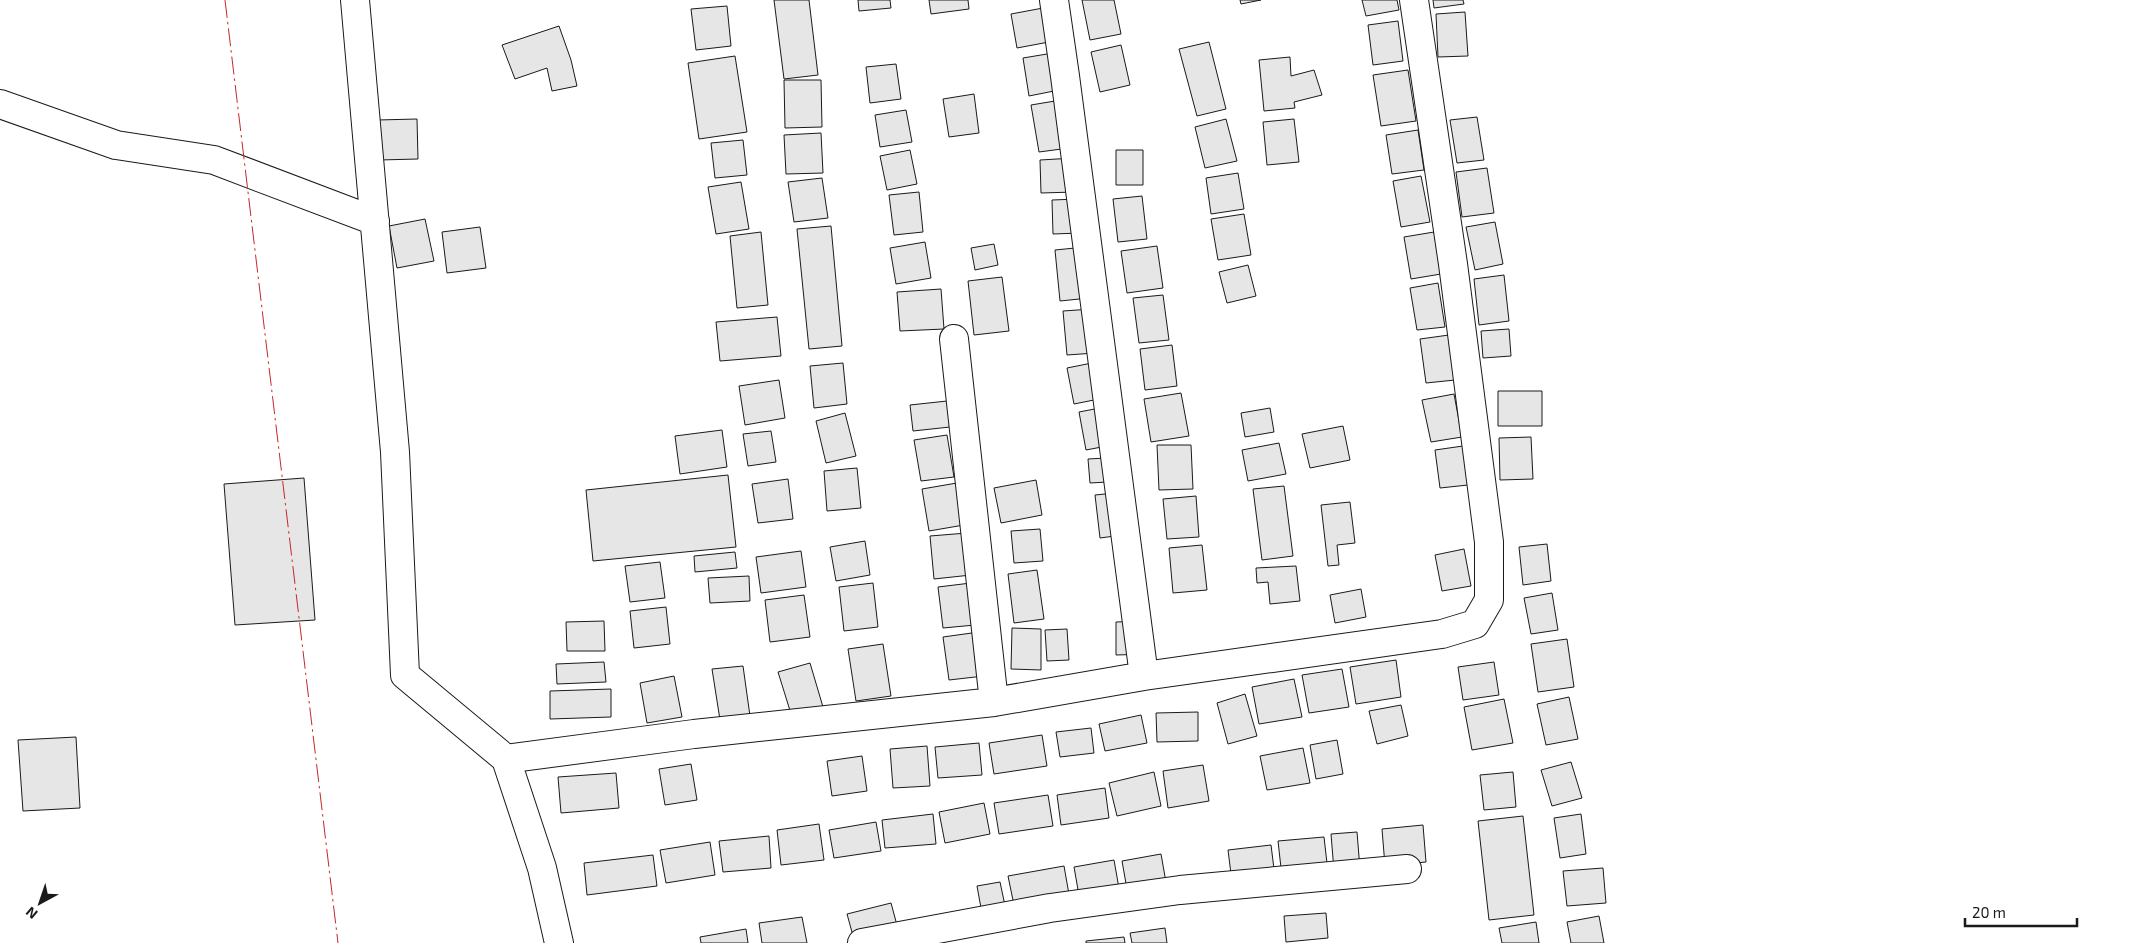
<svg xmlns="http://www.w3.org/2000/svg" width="2140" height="943" viewBox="0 0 2140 943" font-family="'Exo 2',sans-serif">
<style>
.building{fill:#e6e6e6;stroke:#1a1a1a}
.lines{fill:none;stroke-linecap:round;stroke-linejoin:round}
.minor-casing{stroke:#1a1a1a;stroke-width:30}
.minor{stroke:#fff;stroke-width:28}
.power{stroke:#c62828;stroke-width:1;stroke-dasharray:18 4 2.5 4;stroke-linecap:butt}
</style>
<rect width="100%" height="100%" fill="#fff"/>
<path class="building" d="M774,0H809L818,75L784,79Z
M858,0H890L891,8L859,11Z
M929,0H968L969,9L931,14Z
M1082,0H1114L1121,34L1090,40Z
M1240,0H1261L1241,4Z
M1362,0H1397L1399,10L1366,16Z
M1433,0H1463L1464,4L1434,8Z
M727,6L731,46L696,50L691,9Z
M1043,8L1049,42L1017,48L1011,14Z
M1465,12L1468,56L1438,57L1436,14Z
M1398,21L1403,61L1373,65L1368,25Z
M559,26L571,60L577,86L552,91L547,68L515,79L502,45Z
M1209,42L1226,109L1197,116L1179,49Z
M1121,45L1130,85L1100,92L1091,52Z
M1053,53L1059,90L1029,96L1023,58Z
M735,56L747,132L699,139L688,63Z
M1290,57L1291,76L1314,70L1322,95L1294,102L1295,108L1264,111L1259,60Z
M896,64L901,99L870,103L866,67Z
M1408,70L1416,121L1381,126L1373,75Z
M784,80H821L822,127L785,128Z
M974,94L979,133L949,137L943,99Z
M1061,100L1069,148L1039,152L1031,105Z
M906,110L912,142L880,147L875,115Z
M1477,117L1484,160L1457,163L1450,120Z
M417,119L418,159L379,160L377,120Z
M1226,119L1237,161L1205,168L1195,127Z
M1294,119L1299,162L1267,165L1263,122Z
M1418,130L1424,170L1392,174L1386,135Z
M821,133L823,173L786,174L784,135Z
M743,140L747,175L715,178L711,143Z
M910,150L917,184L887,190L880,156Z
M1116,150H1143V185H1116Z
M1074,158L1075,192L1041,193L1040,160Z
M1487,168L1494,213L1462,217L1456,172Z
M1238,173L1244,209L1211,214L1206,178Z
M1421,176L1430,222L1401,227L1393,181Z
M822,178L828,218L794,222L788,182Z
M741,182L749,229L716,234L708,187Z
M919,192L923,232L894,235L889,195Z
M1142,196L1147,239L1118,242L1113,199Z
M1078,199L1080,233L1053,234L1052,200Z
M1244,214L1251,255L1218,260L1211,219Z
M425,219L434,261L397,268L389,226Z
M1495,222L1503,264L1475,270L1466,227Z
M831,226L842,346L809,349L797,229Z
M480,227L486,268L447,273L442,232Z
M761,232L768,305L737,308L730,236Z
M1434,232L1441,274L1411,279L1404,237Z
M925,242L931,278L896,284L890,248Z
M994,244L998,265L975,270L971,248Z
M1157,246L1163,288L1127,293L1121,251Z
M1085,247L1089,298L1060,301L1055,250Z
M1248,265L1256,296L1227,303L1219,272Z
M1504,275L1509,321L1479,325L1474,279Z
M1002,277L1009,331L974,335L968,281Z
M1438,283L1445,327L1417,330L1410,288Z
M941,289L944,329L900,331L897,292Z
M1163,295L1169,340L1139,343L1133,298Z
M1092,309L1095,353L1067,355L1063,311Z
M777,317L781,356L720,361L716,322Z
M1509,329L1511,356L1483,358L1481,331Z
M1449,335L1455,380L1426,383L1420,339Z
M1172,345L1177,386L1145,390L1140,349Z
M1097,362L1104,398L1074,404L1067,368Z
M843,363L847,404L814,408L810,366Z
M779,380L785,418L745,425L739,386Z
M1498,391H1542V426H1498Z
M1181,393L1189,436L1151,442L1144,399Z
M1454,394L1462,437L1431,442L1422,400Z
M947,401L950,427L913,431L910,405Z
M1105,407L1112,445L1086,450L1079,412Z
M1270,408L1274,432L1245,437L1241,413Z
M845,413L856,456L826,463L816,421Z
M1343,426L1350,460L1310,468L1302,434Z
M722,430L727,467L680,474L675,436Z
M771,431L776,462L748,466L743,434Z
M947,435L954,477L921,481L914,440Z
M1531,437L1533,479L1500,480L1499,438Z
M1279,443L1286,474L1248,481L1242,450Z
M1157,445H1191L1193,489L1159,490Z
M1463,446L1468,485L1440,488L1435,450Z
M1124,457L1125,481L1090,483L1088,459Z
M857,468L861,508L827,511L824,471Z
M728,475L736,547L593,561L586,490Z
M304,478L315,620L235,625L224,484Z
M788,479L793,519L758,523L752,484Z
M1036,480L1042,515L1001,523L994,488Z
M957,483L964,525L929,531L922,489Z
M1284,486L1293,556L1262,560L1253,489Z
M1125,492L1130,534L1100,538L1095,495Z
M1196,496L1199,537L1167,539L1163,499Z
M1350,502L1355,543L1337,545L1339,565L1328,566L1321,505Z
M1040,529L1043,561L1014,563L1011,531Z
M967,533L971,575L934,579L930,536Z
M865,541L870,575L836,581L830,547Z
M1547,544L1551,581L1523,585L1519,547Z
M1202,545L1207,590L1173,593L1169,548Z
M1464,549L1471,586L1442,591L1435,555Z
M801,551L806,587L761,593L756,557Z
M735,552L737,568L695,572L694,556Z
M660,562L665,598L630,602L625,566Z
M1296,566L1300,601L1270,604L1268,582L1257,583L1256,568Z
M1037,570L1044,619L1014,623L1008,574Z
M749,576L750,601L710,603L708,578Z
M873,583L878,627L844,631L839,587Z
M971,583L975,625L943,628L938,587Z
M1361,589L1366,617L1335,623L1330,595Z
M1552,593L1558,630L1531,634L1524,598Z
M804,595L810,637L770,642L765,600Z
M666,607L670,644L634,648L630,611Z
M604,621L605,651H567L566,622Z
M1147,621L1149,654L1116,655V622Z
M1012,628L1041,629V670L1011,669Z
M1067,629L1069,660L1047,661L1045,630Z
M979,632L984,676L949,680L943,637Z
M1567,639L1574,687L1538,692L1531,644Z
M883,644L891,696L856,701L848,649Z
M1396,660L1401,697L1356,704L1350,667Z
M604,662L606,682L557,684L556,664Z
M1494,662L1499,695L1463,700L1458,667Z
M810,663L823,707L792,717L778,672Z
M743,666L750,716L720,720L712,669Z
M1342,669L1349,707L1309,713L1302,675Z
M674,676L682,717L647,723L640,683Z
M1294,679L1302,717L1259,724L1252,687Z
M611,689V717L550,719V691Z
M1245,694L1257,736L1228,744L1217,703Z
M1569,697L1578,739L1546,745L1537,704Z
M1504,699L1513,743L1472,750L1464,707Z
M1401,705L1408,736L1377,744L1369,711Z
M1198,712V741L1157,742L1156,713Z
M1141,715L1147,743L1105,751L1099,724Z
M1091,728L1094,753L1060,757L1056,732Z
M1042,735L1047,766L994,774L989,743Z
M76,737L80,808L23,811L18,740Z
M1337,740L1343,774L1316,779L1310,745Z
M979,743L982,775L938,778L935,747Z
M927,746L930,786L893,788L890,749Z
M1303,748L1310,783L1267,790L1260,756Z
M862,756L867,791L832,796L827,761Z
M1571,762L1582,798L1552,806L1541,770Z
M691,764L697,800L665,805L659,769Z
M1203,765L1209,801L1168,808L1163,771Z
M1154,772L1161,806L1117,816L1109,783Z
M1513,772L1516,807L1484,810L1480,775Z
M616,773L619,808L561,813L558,777Z
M1105,788L1109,818L1061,825L1057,795Z
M1048,795L1053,826L999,834L994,803Z
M984,803L990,834L945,843L939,812Z
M933,814L936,844L885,848L882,820Z
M1581,814L1586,854L1560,858L1554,818Z
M1523,816L1534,915L1489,920L1478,821Z
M876,822L881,851L834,858L829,830Z
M819,824L824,860L781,865L777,830Z
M1423,825L1426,862L1385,866L1382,829Z
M1357,832L1360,869L1334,871L1331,834Z
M769,836L771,868L723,872L719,841Z
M1324,837L1328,872L1282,877L1278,841Z
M710,842L715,875L666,883L660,850Z
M1271,845L1275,877L1232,882L1228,850Z
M1161,854L1167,888L1128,895L1122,861Z
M653,855L657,886L587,895L584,863Z
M1114,860L1120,894L1080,901L1074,867Z
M1064,866L1070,900L1015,910L1008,876Z
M1603,868L1606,903L1567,906L1563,871Z
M1000,882L1007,915L983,919L977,886Z
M891,903L901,940L855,943L847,914Z
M1326,913L1328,938L1286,942L1284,916Z
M1599,916L1604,943H1571L1567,922Z
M802,917L807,943H762L759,923Z
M1536,922L1539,943H1502L1499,928Z
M1165,928L1167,943H1132L1130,933Z
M746,929L748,943H701L700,937Z
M1124,937L1125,943H1086V941Z"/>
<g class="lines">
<g class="minor-casing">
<path id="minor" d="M355,0L395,452L405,675L506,759L542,868L559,943
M1054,0L1065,76L1144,676
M0,104L116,145L214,160L375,221
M954,339L994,702
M506,759L694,734L994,702L1144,676L1442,634L1475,624L1489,600V542L1453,264L1414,0
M862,943L1050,908L1180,890L1407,869"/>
</g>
<use href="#minor" class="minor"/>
<path class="power" d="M225,0L338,943"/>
</g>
<g transform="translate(40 903) rotate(220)" stroke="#ffffff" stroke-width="4" paint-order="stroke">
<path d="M0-4L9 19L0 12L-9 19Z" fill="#1a1a1a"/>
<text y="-8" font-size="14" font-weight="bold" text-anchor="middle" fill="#1a1a1a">N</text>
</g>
<path d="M1965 918v8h112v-8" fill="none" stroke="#1a1a1a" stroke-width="2.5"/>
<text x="1972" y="918" font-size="15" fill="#1a1a1a" stroke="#ffffff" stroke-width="4" paint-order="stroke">20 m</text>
</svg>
